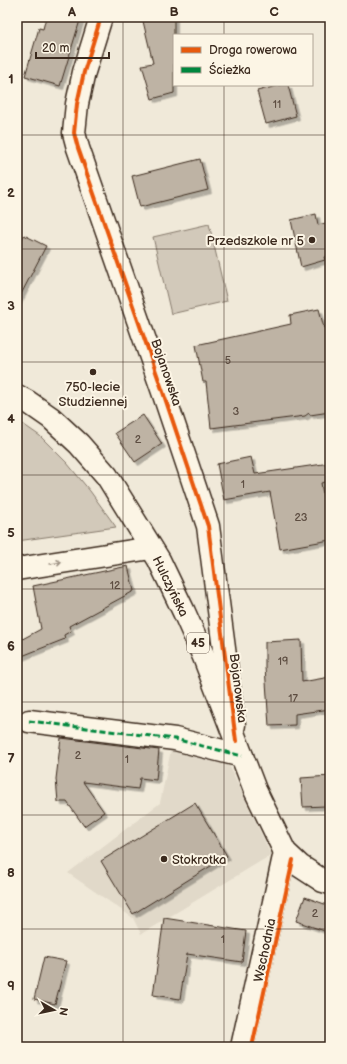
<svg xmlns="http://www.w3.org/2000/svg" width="347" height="1064" viewBox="0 0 347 1064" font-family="'Balsamiq Sans',sans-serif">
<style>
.built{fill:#e1d9c9}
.green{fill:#d2c9ba;stroke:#867a6c}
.building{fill:#beb3a4;stroke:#3b2a1e;filter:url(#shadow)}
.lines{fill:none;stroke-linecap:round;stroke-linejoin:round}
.street-casing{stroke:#3b2a1e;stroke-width:25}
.primary-casing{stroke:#3b2a1e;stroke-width:25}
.street{stroke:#fcf5e5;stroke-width:22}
.primary{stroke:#fcf5e5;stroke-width:22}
.quiet{stroke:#00873e;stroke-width:3;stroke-dasharray:6 3;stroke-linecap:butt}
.cycleway-casing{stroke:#fcf5e5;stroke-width:6}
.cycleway{stroke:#e8590c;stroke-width:4}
.oneway{stroke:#9c9082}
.grid{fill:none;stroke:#3b2a1e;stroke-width:1;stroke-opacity:0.55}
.poi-dot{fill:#3b2a1e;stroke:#fcf5e5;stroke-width:1.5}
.labels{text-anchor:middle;stroke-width:4;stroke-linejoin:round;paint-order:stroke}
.number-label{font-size:11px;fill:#5c4c40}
.shield{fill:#fcf5e5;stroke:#75675a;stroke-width:1}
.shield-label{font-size:12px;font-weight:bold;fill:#3b2a1e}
.poi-label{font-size:13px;fill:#3b2a1e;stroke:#fcf5e5;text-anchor:end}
.street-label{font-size:13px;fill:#3b2a1e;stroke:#fcf5e5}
.neatline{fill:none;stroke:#3b2a1e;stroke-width:1.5}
.grid-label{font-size:13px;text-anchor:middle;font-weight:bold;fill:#3b2a1e}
</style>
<defs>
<filter id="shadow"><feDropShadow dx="3.5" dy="3.5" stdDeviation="0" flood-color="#0004"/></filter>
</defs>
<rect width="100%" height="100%" fill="#f0e9d9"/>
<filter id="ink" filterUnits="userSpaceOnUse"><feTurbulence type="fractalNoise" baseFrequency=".025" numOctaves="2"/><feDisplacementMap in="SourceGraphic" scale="8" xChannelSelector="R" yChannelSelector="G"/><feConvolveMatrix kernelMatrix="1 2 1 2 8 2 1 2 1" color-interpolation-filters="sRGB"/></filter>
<g filter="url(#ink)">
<path class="built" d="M172,745L225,756L271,855L141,934L133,918L68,873L160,803Z"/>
<path class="green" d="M209,224L227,301L171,314L153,237Z
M17,420L40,436L67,463L90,491L116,527L17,541Z"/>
<path class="building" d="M46,17H81L60,86L25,76L39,28L43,29Z
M142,17H174V93L152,99L142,65L153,63Z
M281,85H288L296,116L266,124L257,91Z
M200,159L208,190L140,207L132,176Z
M316,214L318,225L330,222V255L324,257L325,260L301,267L291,220Z
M24,235L46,246L17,302V248Z
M319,309L324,328L330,327V412L310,415L309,413L305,416L211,428L206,382H203L196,345L291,324L290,315Z
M143,415L162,444L135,462L115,433Z
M251,457L255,474L330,463V481L321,483L330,533V540L280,549L270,492L224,500L217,464Z
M128,566L134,591L69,626L71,631L64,635L65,639L17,658V642L41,629L33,586Z
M301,640L302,682L330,677V709L295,714V725L269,726L265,667V642Z
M61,738L159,750L156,780L140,778L138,789L83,782L104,812L84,826L67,802H58L56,779Z
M330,776V803H325V806L303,807L301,778Z
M195,803L227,856L133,914L101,861Z
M305,897L330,906V933L296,921Z
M164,918L246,931L242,962L187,954L180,999L153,995Z
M44,957L66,961L55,1004L34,999Z"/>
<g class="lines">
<g class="street-casing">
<path id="street" d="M101,17L84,72L77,104L74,133L78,148L163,392L208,526L234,725
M17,569L151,548
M29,721L175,739L242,756
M242,1047L285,852"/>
</g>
<g class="primary-casing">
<path id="primary" d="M17,396L28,402L51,418L79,444L107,476L159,560L184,612L204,657L255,790L285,852L300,866L323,881L330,883"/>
</g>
<use href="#street" class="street"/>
<use href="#primary" class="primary"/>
<path class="quiet" d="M29,721L175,739L242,756"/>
<g class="cycleway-casing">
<path id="cycleway" d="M101,17L84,72L77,104L74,133L78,148L163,392L208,526L236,741
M252,1047L293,860"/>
</g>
<use href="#cycleway" class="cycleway"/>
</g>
<defs><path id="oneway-shaft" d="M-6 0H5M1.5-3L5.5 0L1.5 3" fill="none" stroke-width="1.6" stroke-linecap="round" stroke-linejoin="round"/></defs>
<use class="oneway" href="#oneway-shaft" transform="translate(56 563) rotate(-9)"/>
</g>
<path class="grid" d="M123,17V1047M224,17V35M224,85V1047M17,135H330M17,249H330M17,362H330M17,475H330M17,589H330M17,702H330M17,815H330M17,929H330"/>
<g class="poi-dot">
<circle cx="312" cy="240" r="4"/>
<circle cx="93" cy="372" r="4"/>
<circle cx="164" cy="859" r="4"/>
</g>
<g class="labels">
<g class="number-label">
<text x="277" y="108">11</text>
<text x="228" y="364">5</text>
<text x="236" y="415">3</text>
<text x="138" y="443">2</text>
<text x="243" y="488">1</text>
<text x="301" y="521">23</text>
<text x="115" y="589">12</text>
<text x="283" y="665">19</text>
<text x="293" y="702">17</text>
<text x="78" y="759">2</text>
<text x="127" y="763">1</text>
<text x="315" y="917">2</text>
<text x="223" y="943">1</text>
</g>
<rect class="shield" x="187" y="633" width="22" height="20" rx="3"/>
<g class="shield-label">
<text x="198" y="647">45</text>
</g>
<g class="poi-label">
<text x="304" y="245">Przedszkole nr 5</text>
<text x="93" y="391" text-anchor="middle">750-lecie<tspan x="93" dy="15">Studziennej</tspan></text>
<text x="172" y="864" text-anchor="start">Stokrotka</text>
</g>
<g class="street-label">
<text transform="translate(167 372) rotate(71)" y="5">Bojanowska</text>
<text transform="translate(171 586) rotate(64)" y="5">Hulczyńska</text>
<text transform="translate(239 688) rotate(83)" y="5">Bojanowska</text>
<text transform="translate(264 950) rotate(-78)" y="5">Wschodnia</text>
</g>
</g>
<rect width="347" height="1064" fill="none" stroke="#fcf5e5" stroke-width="44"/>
<rect x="173" y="34" width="140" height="52" fill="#fcf5e5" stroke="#afa495"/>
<rect x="181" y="47" width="20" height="6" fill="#e8590c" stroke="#afa495"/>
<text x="209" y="54" font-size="12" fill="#3b2a1e">Droga rowerowa</text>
<rect x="181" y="67" width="20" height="6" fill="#00873e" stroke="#afa495"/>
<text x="209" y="74" font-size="12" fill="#3b2a1e">Ścieżka</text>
<g transform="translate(54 1010) rotate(99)" stroke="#fcf5e5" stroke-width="3" paint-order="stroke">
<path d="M0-3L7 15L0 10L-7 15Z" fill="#3b2a1e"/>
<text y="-6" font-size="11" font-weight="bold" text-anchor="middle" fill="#3b2a1e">N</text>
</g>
<path d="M36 52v6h73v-6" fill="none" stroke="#3b2a1e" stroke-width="2"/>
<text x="42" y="52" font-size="12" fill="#3b2a1e" stroke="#fcf5e5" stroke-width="3" paint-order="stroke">20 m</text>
<rect x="22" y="22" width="303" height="1020" class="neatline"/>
<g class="grid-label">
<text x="72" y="16">A</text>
<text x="174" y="16">B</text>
<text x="274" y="16">C</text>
<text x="11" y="83">1</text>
<text x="11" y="197">2</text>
<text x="11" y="310">3</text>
<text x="11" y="423">4</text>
<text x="11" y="537">5</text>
<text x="11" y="650">6</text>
<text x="11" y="763">7</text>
<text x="11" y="877">8</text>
<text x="11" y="990">9</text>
</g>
</svg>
